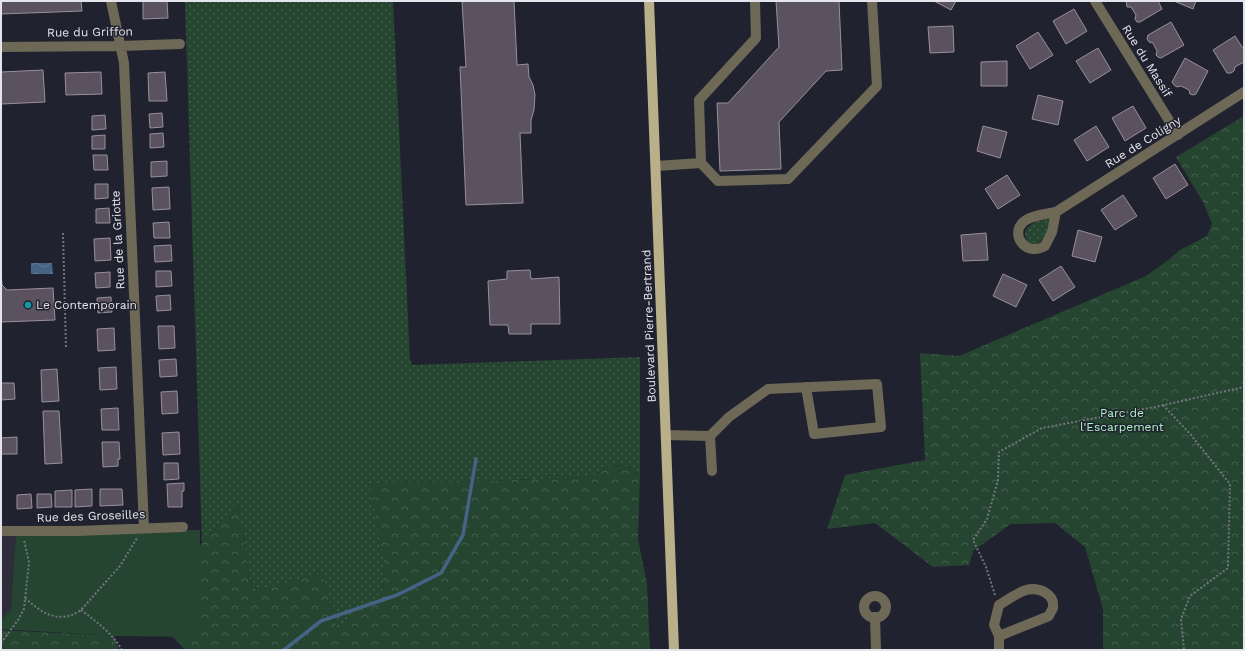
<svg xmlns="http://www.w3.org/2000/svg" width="1245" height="651" viewBox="0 0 1245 651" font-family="'Work Sans',sans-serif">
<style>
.education{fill:#2f2c3c}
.grass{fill:url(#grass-dots)}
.forest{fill:url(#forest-crowns)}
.park{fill:#254530}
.water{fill:url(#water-waves)}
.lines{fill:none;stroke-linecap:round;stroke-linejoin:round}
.stream{stroke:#456384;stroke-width:3.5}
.building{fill:#5b525f;stroke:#998f9d}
.path{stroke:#73747f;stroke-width:2;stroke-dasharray:2 2;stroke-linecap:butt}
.minor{stroke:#6e6956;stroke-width:10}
.major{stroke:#b9af88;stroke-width:10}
.culture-dot{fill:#0f9aa8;stroke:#21222f;stroke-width:1.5}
.labels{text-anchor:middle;stroke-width:3;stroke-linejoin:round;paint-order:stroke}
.street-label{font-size:12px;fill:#e4e4ed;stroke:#21222f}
.poi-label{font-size:12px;fill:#e4e4ed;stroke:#21222f;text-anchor:start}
.park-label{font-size:12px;fill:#b0f5c7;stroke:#21222f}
</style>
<defs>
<pattern id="grass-dots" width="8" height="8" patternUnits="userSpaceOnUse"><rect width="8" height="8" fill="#254530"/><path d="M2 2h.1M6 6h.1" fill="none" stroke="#44604e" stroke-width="1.8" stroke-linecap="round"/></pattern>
<pattern id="forest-crowns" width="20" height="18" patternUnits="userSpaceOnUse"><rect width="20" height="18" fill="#254530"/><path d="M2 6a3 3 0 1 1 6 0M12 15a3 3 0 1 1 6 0" fill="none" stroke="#44604e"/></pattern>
<pattern id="water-waves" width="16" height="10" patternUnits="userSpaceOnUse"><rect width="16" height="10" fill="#456384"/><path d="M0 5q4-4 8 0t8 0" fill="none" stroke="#607996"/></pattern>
</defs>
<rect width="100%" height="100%" fill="#21222f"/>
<path class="education" d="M1,531H16L11,609L1,621Z"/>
<path class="grass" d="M185,1H393L410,360L412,365L640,357V476L626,466L613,465L590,477L458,482L370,483L384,561L382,594L338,631L322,573L252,592L238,502L202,543Z
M1050,218C1048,229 1044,247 1030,244C1015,228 1038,220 1050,218Z"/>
<path class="forest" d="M1244,116V650H1103V609L1085,547L1055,523L1011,524L973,551L969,565L933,567L875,523L827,529L845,475L925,460L920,353L959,356L1146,276L1167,261L1180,250L1207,236L1212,224L1203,202L1176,157Z
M613,465L626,466L640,476L638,539L647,584L650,650H185L171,635L194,552L238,502L252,592L322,573L338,631L382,593L384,561L369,483L458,482L590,477Z
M1,630L114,636L119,650H1Z"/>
<path class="park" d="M200,530V637L114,636L1,629V621L11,609L16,531Z"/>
<path class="water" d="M31,263H52L53,274H31Z"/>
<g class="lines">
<path class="stream" d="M284,650L321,621L397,595L441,573L463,535L476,459"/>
</g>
<path class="building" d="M1,1H81L82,11L1,14Z
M143,1H167L168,18L143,19Z
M462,1H514L517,65L528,64L529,77L533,85L535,95L534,110L531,120V133H520L523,203L466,205L460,67H466Z
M776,1H839L842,70L826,71L779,122L781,169L720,171L717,103H728L779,47Z
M934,1H956L951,10Z
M1126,1H1158L1162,9L1140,22H1137L1135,19L1136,15L1131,7H1127Z
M1174,1H1196L1193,9Z
M1074,9L1087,31L1066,44L1053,21Z
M1171,22L1184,45L1161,58L1158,57L1156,55L1157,51L1153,43L1149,42L1147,39L1148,35Z
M953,26L954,52L930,53L928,27Z
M1038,32L1053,55L1030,69L1016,46Z
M1235,36L1244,50V63H1242L1235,67L1234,71L1231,73H1227L1213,50Z
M1098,48L1111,70L1090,83L1076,61Z
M1185,58L1208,71L1196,94L1193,95L1190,94L1189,90L1181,86L1177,87L1174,85L1172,82Z
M1007,61V86H981V62Z
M43,70L45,102L1,104V72Z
M101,72L102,94L66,95L65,73Z
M165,72L167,101H149L148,73Z
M1038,95L1063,101L1058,125L1032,119Z
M1133,106L1146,128L1125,141L1112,118Z
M162,113L163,127L150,128L149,114Z
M105,115L106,129L92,130V116Z
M983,126L1007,132L1000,158L977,151Z
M1096,126L1109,147L1087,161L1074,140Z
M163,133L164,147L150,148V134Z
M105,135V149H92V136Z
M93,155H107L108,170H94Z
M167,161V176L151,177V162Z
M1175,164L1188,185L1166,199L1153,178Z
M1007,175L1020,195L998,209L985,189Z
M95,184H108V198L95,199Z
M169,187L170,209L153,210L152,188Z
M1123,195L1137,216L1115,230L1101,210Z
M109,208L110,223H96V209Z
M169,222L170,238H154L153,223Z
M1078,230L1102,237L1095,262L1072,256Z
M986,233L988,260L963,261L961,235Z
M110,238L111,260L95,261L94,239Z
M171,245L172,261L155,262L154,246Z
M1061,266L1075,287L1053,301L1039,280Z
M1,269L2,285L7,290L53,288L55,320L1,322Z
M530,270L531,279L559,277L560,324H531V334H509L508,325H490L488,281L507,279V271Z
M156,271H171L172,286L156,287Z
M110,272V287L96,288L95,273Z
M1003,274L1027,285L1016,307L993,296Z
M170,295L171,310L157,311L156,296Z
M111,297L112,312L98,313L97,298Z
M158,326H174L175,348L159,349Z
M114,328L115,350L98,351L97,329Z
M176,359L177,376L160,377L159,360Z
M116,367L117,389L100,390L99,368Z
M57,369L59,401L42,402L41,370Z
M1,383H14L15,399L1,400Z
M177,391L178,413L162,414L161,392Z
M118,408L119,430H102L101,409Z
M43,411H59L62,463L45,464Z
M179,432L180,454L163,455L162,433Z
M17,437V454H1V438Z
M102,442H119L120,459H118V466L103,467Z
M164,463H178L179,479L164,480Z
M184,483V491H182V507H168L167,484Z
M92,489V506L75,507V490Z
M100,489H122L123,505L100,506Z
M72,490V507H55V491Z
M31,494L32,508L17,509V495Z
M37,494H51L52,507L37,508Z"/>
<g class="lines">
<path class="path" d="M63,233L66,348
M1163,405L1191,435L1230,484L1228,568L1190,596L1181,619L1184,650
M995,595L986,567L973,540L987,519L998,480L999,452L1042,428L1155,407L1244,387
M25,598C42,613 59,625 81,610L120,566L137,538
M81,610C97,622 112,633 122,650
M1,643L18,620L24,609L29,562L24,540"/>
<path class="minor" d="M111,1L124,63L144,528
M1095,1L1178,135
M1,47L120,46L180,44
M701,163L718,181L788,179L877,86L872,1
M656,166L701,163L699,100L756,38L755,1
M1056,212L1244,92
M1056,212L1052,232L1045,246C1024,258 1008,231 1026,220C1034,215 1046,214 1056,212Z
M666,435L710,436L712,471
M710,436L729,417L768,389L877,384L881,427L814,434L806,387
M1,531H77L183,527
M864 607a11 11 0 1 1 22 0a11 11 0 1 1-22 0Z
M875,617L876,650
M999,636L1049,616C1050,613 1052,610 1053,608C1055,593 1038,587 1026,590C1017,593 1007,600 999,605L994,625L999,636V650"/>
<path class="major" d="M649,1L674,650"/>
</g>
<circle class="culture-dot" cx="28" cy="305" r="4"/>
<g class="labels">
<g class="street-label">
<text transform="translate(90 32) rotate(-1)" y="4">Rue du Griffon</text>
<text transform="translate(1147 61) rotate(58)" y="4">Rue du Massif</text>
<text transform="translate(1143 142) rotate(-32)" y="4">Rue de Coligny</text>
<text transform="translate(118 240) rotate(-93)" y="4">Rue de la Griotte</text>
<text transform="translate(649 326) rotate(-92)" y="4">Boulevard Pierre-Bertrand</text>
<text transform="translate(91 516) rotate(-2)" y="4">Rue des Groseilles</text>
</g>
<g class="poi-label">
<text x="36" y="309">Le Contemporain</text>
</g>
<g class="park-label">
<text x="1122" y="417">Parc de<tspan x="1122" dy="14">l'Escarpement</tspan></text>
</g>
</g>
<rect width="1245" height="651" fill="none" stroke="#e4e4ed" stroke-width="4"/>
</svg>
